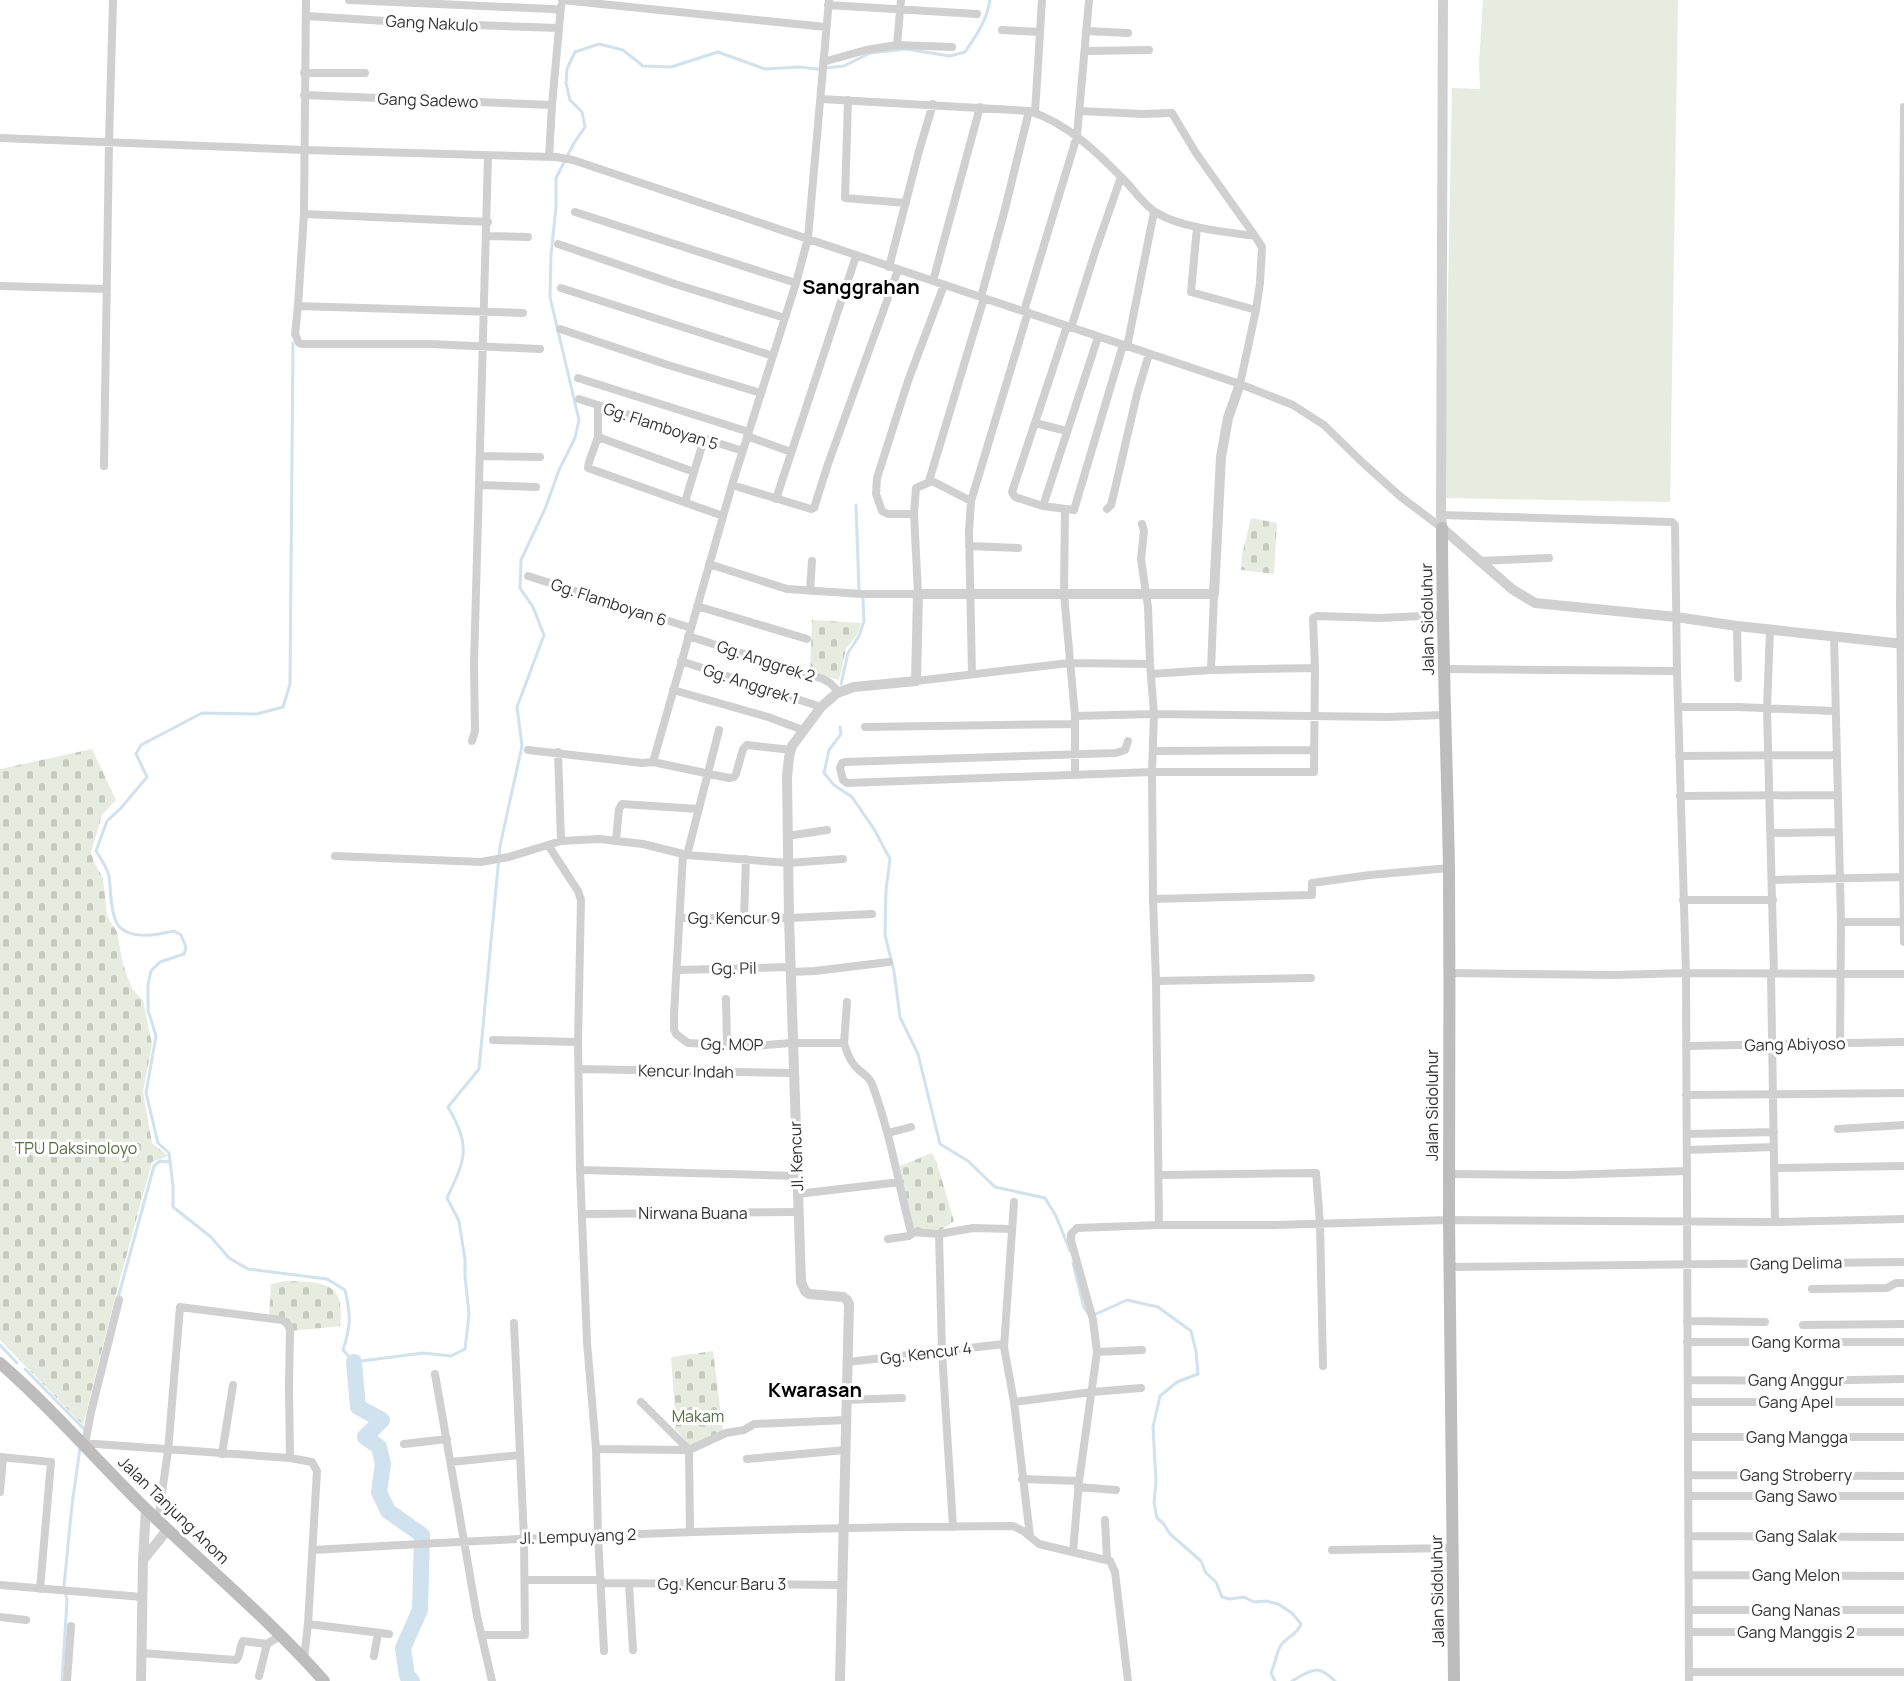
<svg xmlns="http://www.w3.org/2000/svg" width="1904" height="1681" viewBox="0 0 1904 1681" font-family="Manrope,sans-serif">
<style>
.grass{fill:#e6ecdf}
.cemetery{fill:url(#cemetery-stones)}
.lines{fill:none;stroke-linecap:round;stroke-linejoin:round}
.stream{stroke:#cfe2ee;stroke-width:3}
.river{stroke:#cfe2ee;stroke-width:16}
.minor{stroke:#d0d0d0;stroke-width:8}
.tertiary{stroke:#d0d0d0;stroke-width:10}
.secondary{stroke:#bdbdbd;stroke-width:12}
.labels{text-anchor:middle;stroke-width:6;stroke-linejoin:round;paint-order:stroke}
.street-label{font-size:16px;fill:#333;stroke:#fff}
.park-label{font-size:16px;fill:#56703f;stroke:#fff}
.quarter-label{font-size:20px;font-weight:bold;fill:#000;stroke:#fff}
</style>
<defs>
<pattern id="cemetery-stones" width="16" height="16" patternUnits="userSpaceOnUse" patternTransform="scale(1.5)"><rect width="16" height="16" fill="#e6ecdf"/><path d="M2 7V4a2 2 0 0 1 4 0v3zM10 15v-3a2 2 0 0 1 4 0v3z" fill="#c6cbc0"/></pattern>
</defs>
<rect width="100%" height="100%" fill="#fff"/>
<path class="grass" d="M1483,0H1678L1670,502L1444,498L1452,88L1480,89L1479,64Z"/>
<path class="cemetery" d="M1251,518L1277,523L1274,574L1241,570L1242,555Z
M812,620L861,623L857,635L846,649L839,680L810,673Z
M92,749L116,800L102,815L91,852L94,862L103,878L107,916L117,932L123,965L132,989L143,1000L152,1044L143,1092L152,1143L168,1156L152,1162L117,1290L83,1425L0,1340V769Z
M932,1153L937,1163L954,1221L941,1230H913L900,1166Z
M285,1281C321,1282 346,1280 340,1326L292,1331L269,1316L271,1284Z
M713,1351L723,1431L690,1446L674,1428L676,1426L671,1357Z"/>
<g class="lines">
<path class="stream" d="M293,343L290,684L283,707L257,714L202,713L141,745L136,754L147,777L121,808L107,821L96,851C100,858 107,867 109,876C111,890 110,905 115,919C123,942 157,935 174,931L181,935L186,947L184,954L160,962L151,971L148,985V1010L156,1036L146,1093L158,1143L169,1153L173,1186V1207L211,1237L229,1258L248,1269L327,1279L345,1290C351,1315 351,1326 343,1350L354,1362L423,1353L451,1356L465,1349L469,1314L465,1276V1260L459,1221L447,1198C466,1158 471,1147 448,1107L479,1069L500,846L522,746L517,707L544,635L533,607L520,588L521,560L545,509L559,470L575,438L579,420L550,297L551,255L556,207V178L574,143L585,127L582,112L570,100L566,83L567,69L575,52L599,44L623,50L643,66L671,67L718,52L765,69L799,67L817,69L844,66L870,53L906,49L950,56L965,52C976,36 987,20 990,0
M841,684L848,653L859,636L864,621L863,599L859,591L856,505
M840,727L841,734L829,750L824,773L834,785L852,797L874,829L890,859L886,890L885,935L894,971L900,1017L918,1054L940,1144L968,1161L995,1187L1045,1198L1056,1216L1070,1251
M1073,1263L1084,1308L1089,1314H1096L1127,1300L1158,1307L1191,1331L1196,1351L1198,1374L1177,1382L1160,1396L1153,1427L1156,1482L1154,1503L1157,1518L1163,1523L1170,1534L1201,1561L1206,1573L1216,1582L1222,1597L1230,1599L1244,1597L1254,1602L1266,1601L1278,1604L1292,1613L1301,1624C1297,1635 1288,1636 1281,1645C1276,1653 1275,1665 1271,1673L1275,1681
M118,1298L154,1166L160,1161L170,1162
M0,1345L17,1363
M25,1369L84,1429
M62,1681L67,1600L64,1586L72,1505L80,1448
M1292,1681C1312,1670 1317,1663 1335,1681"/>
<path class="river" d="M354,1362L358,1407L382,1420L365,1437L379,1447L383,1464L379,1492L388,1511L422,1535L420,1610L403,1648L407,1676L412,1681"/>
<path class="minor" d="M349,0L552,9L560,10
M562,0L826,27
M828,5L977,14
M306,16L418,23L558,28
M1002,30L1040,32
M1086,31L1128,33
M897,45L901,0
M1085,51L1149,50
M823,62L866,50L897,45L952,47
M304,73H365
M304,95L552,105
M821,99L1029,111C1068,123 1100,155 1128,184C1136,193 1146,207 1157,213C1182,228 1225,232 1255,236L1262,247L1260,283L1256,310L1240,384
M848,100L845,198L906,203
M1904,107L1900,605L1904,942
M1080,111L1143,114L1172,113L1196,153L1255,236
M1035,113L1042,0
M0,138L304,150L556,157L573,160L1240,384L1293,405L1324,425L1363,463L1401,497L1442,528
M549,157L552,105L561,6
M575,212L796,283
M304,214L488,222
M1197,227L1191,292L1256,310
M487,236L528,237
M558,244L675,284L785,318
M889,267L919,151L933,104
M933,281L980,107
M0,286L107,289
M561,288L773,356
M981,297L1005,209L1029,111
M298,306L304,214L306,0
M1024,311L1077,136L1089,0
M523,313L298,306L295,334L299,343L302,344H430L540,349
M1067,326L1012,492L1015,497L1043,506L1074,510L1123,345
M1071,328L1096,249L1121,177
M560,329L668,365L761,393
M1127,347L1154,212
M578,378L749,432
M579,399L743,451
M598,406V437L589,462L588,468L723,516
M1035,423L1067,431
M747,436L791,452
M598,437L694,472
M480,456L540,457
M104,466L109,142L113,0
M929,481L984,298
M480,485L536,487
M732,485L811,509L814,508L828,464L898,270
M776,499L856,256
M685,502L704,439
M1043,506L1098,337
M1065,509L1064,594L1075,716V774
M1107,509L1111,505L1114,493L1137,394L1149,354
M914,514H888L882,511L876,494L877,478L908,381L944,285
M1441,515L1672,522L1675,525L1677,671L1686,973L1689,1681
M1142,524L1144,531L1141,559L1148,607L1150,664L1154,714L1152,772L1153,899L1156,981L1159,1225
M969,546L1018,548
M1478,561L1549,558
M709,564L787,589L862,594H918L914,514L916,488L932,481L971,501
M528,576L691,628
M810,591L812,561
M697,606L807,639
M1737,626L1738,678
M1770,629L1767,709L1774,974
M688,636L823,679L830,683L839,692
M1834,636L1841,922L1840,1043
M681,661L821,707
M1445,669L1677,671
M1211,670L1214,594
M972,674L969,532L971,501L1028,312
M1151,674L1211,670L1315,668
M916,681L1069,663L1150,664
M673,690L768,717L803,730
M1678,707H1738L1835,711
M1075,716L1154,714L1387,717L1444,715
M865,727L1075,724
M472,741L475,731L474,664L488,156
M1128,741L1125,750L1116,753L845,762L842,763L840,768L843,780L847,783L1152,772H1314L1315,668L1313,618L1317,616L1380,618L1442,615
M528,750L642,763L653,762L729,778L734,777L736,774L743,749L747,745L791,750
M1154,751L1314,750
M558,752L561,841
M1679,756L1837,755
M653,762L732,485L796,283L808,238L829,0
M1680,796L1838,795
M1771,833L1839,832
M787,836L827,830
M616,840L619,809L622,804L698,809
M548,845L578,891L581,900L578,1042L580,1170L587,1342L596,1449L598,1535L604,1651
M683,854L674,1014V1029L676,1034L688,1043L752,1046L792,1043H844L847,1002
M687,855L719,730
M335,856L481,862L509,857L561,841L599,839L643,844L687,855L788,863L843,859
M1772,880L1903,877
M1153,899L1312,895V883L1370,875L1449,868
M1683,900H1773
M680,918H789L872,914
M744,918L746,859
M1841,922H1903
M677,970L790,967
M790,972L815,971L889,962
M1449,973L1614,975L1686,973L1904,974
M1771,975L1775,1222
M1156,981L1311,978
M726,999L727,1045
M493,1040L578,1042
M844,1043C847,1054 851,1064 860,1071C865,1075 869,1077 872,1084C890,1132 898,1182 911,1232L939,1234L942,1352L953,1527
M1686,1046L1904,1042
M579,1069L793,1073
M1686,1095L1904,1093
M1838,1129L1904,1125
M888,1133L911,1127
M1687,1134L1774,1132
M1687,1150L1774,1147
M1774,1168L1904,1166
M580,1170L797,1176
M1449,1174L1565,1175L1687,1171
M1160,1175L1316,1173L1320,1223L1323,1366
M797,1194L900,1182
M1014,1202L1004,1347L1014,1402L1030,1536
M587,1214L798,1212
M939,1234L973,1228L1011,1229
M888,1239L909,1236L913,1233
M1451,1267L1904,1262
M1812,1289L1887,1288L1896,1283H1904
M1687,1321L1765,1322
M1803,1325L1904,1324
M1687,1342H1904
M1097,1352L1142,1350
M848,1362L1004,1344
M435,1374L477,1616L492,1681
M1688,1380L1799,1381L1904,1379
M846,1400L902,1398
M641,1402L689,1450
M1014,1402L1092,1392L1141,1388
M1688,1402H1904
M1688,1437H1904
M82,1443L290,1458L312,1462L317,1471L308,1624L304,1659
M85,1444L91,1412L119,1300
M404,1444L447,1439
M596,1449L689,1450L726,1433L744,1430L754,1424L846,1420
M689,1450L690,1532
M222,1454L233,1385
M0,1457L51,1462L40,1589
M747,1459L845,1450
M451,1462L520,1455
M1688,1475L1904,1476
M1022,1479L1079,1481
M1078,1487L1116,1490
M0,1492L3,1457
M1688,1496H1904
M158,1520L168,1451L180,1307L282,1320L287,1323L290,1330L289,1387L290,1458
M1105,1520L1107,1559
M1688,1536L1904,1537
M313,1550C546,1536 779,1527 1013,1526L1023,1531L1039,1544L1110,1561L1115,1572L1128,1681
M1332,1550L1453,1548
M1073,1552L1079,1481L1097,1352L1093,1320L1071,1240V1234L1077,1228L1159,1225H1275L1449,1220L1775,1222L1904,1219
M1689,1575L1904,1576
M525,1580H601
M601,1583L842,1585
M629,1584L633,1650
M0,1585L142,1597
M1689,1610H1904
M0,1617L26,1620
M308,1624L389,1634
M1689,1632H1904
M481,1635H525L524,1538L514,1323
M141,1653L236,1660C241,1656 239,1647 243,1641L267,1644L280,1636
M374,1656L378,1633
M1689,1672H1904
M259,1676L267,1644
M67,1681L71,1626"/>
<path class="tertiary" d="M1443,0L1441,515L1442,528L1512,589L1535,603L1676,617L1737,626L1904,644
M143,1560L168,1529
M141,1681L143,1560L146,1509
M840,1681L849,1304L847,1300L843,1297L809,1294L805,1291L801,1282L789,918L787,777L789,757L792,746L821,707L837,693L854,687L916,681L918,594H1214L1221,457L1228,418L1240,384"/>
<path class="secondary" d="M1442,528C1442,642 1447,756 1449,870C1450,986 1449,1102 1449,1218C1450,1372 1453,1527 1454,1681
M0,1363C52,1408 97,1461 146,1509C205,1566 269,1619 324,1681"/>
</g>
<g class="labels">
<g class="street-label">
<text transform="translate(432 23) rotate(3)" y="6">Gang Nakulo</text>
<text transform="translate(428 100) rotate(2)" y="6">Gang Sadewo</text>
<text transform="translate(661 426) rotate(18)" y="6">Gg. Flamboyan 5</text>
<text transform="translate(609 602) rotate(18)" y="6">Gg. Flamboyan 6</text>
<text transform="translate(1427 619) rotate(-91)" y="6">Jalan Sidoluhur</text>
<text transform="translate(766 661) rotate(18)" y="6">Gg. Anggrek 2</text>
<text transform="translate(751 684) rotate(18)" y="6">Gg. Anggrek 1</text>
<text x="734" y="924">Gg. Kencur 9</text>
<text transform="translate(734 968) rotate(-1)" y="6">Gg. Pil</text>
<text transform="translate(732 1044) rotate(1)" y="6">Gg. MOP</text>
<text transform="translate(1795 1044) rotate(-1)" y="6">Gang Abiyoso</text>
<text transform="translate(686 1071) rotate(1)" y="6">Kencur Indah</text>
<text transform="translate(1432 1105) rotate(-90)" y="6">Jalan Sidoluhur</text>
<text transform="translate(796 1156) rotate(-92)" y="6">Jl. Kencur</text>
<text x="693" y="1219">Nirwana Buana</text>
<text transform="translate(1796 1263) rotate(-1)" y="6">Gang Delima</text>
<text x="1796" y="1348">Gang Korma</text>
<text transform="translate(926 1353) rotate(-7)" y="6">Gg. Kencur 4</text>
<text x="1796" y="1386">Gang Anggur</text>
<text x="1796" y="1408">Gang Apel</text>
<text x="1797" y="1443">Gang Mangga</text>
<text x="1796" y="1481">Gang Stroberry</text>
<text x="1796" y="1502">Gang Sawo</text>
<text transform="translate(174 1510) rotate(44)" y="6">Jalan Tanjung Anom</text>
<text transform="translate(578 1536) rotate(-2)" y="6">Jl. Lempuyang 2</text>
<text x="1796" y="1542">Gang Salak</text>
<text x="1796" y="1581">Gang Melon</text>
<text x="722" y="1590">Gg. Kencur Baru 3</text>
<text transform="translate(1437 1591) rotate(-91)" y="6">Jalan Sidoluhur</text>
<text x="1796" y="1616">Gang Nanas</text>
<text x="1796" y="1638">Gang Manggis 2</text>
</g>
<g class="park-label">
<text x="76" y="1154">TPU Daksinoloyo</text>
<text x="698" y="1422">Makam</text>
</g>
<g class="quarter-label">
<text x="861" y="294">Sanggrahan</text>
<text x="815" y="1397">Kwarasan</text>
</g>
</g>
</svg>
